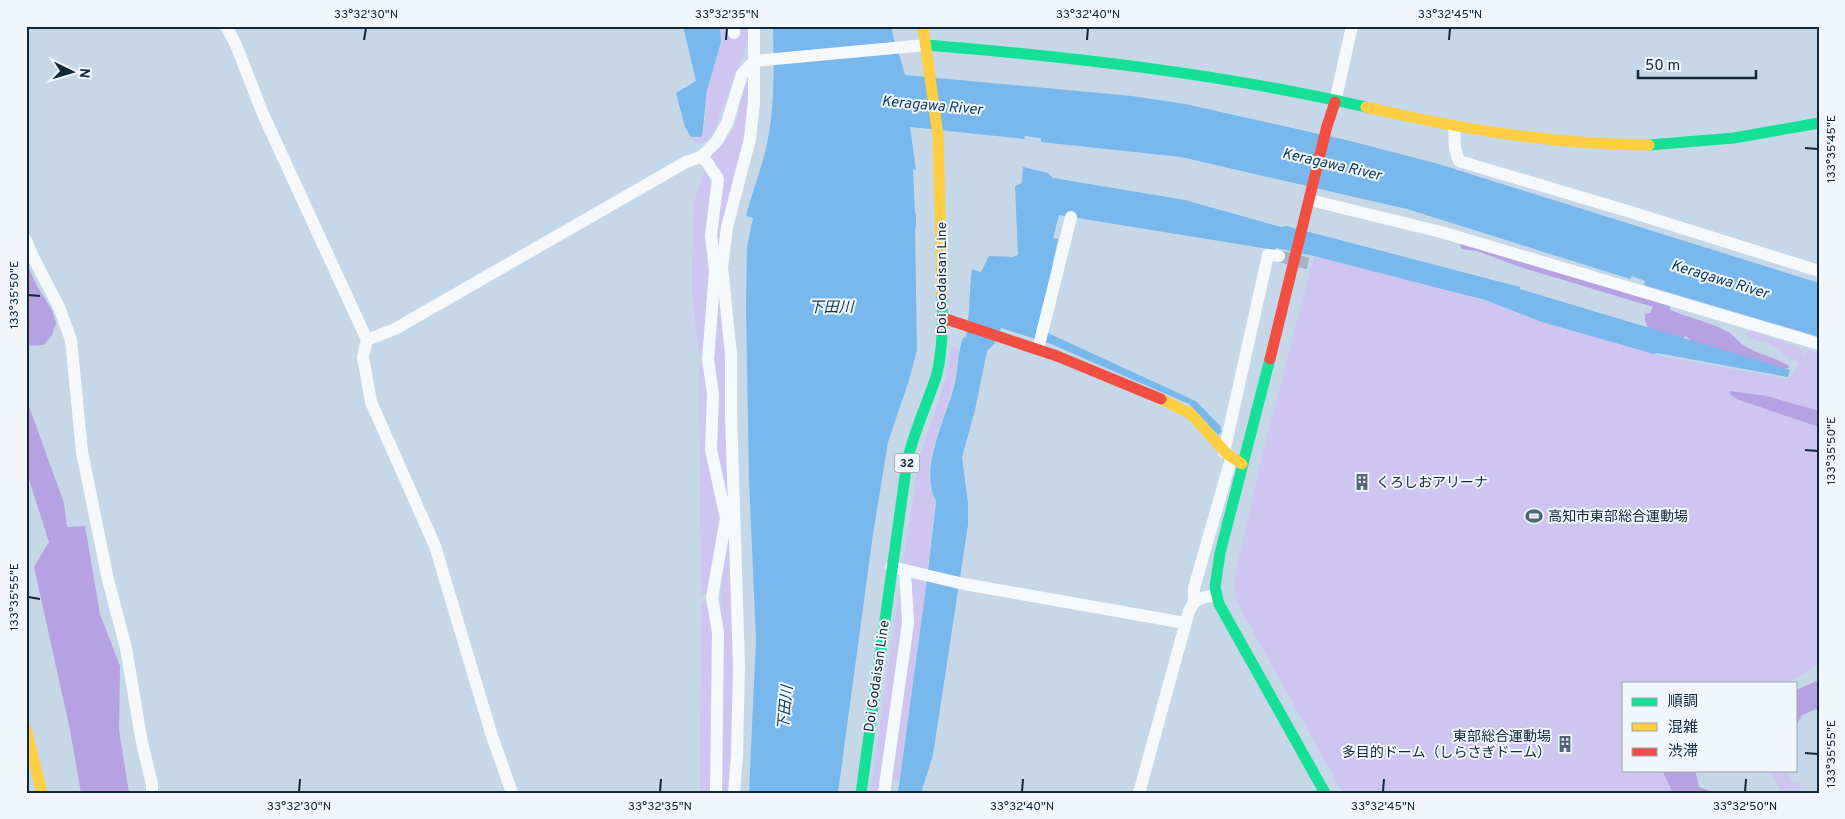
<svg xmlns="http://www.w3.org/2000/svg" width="1845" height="819" viewBox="0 0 1845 819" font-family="Overpass,'Noto Sans JP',sans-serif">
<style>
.green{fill:#cec5f1}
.forest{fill:#b6a1e2}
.water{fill:#78b8ec}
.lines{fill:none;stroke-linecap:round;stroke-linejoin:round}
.street-tunnel{stroke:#a2b4c5;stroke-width:12;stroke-dasharray:12 6;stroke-linecap:butt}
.street{stroke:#f6f9fc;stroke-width:12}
.fast{stroke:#16e098;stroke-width:11}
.slow{stroke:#ffcf43;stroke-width:11}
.jam{stroke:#f24e42;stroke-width:11}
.ticks{fill:none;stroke:#11273a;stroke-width:2}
.labels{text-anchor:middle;stroke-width:4;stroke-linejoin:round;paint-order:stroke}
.shield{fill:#f0f6fb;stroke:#546574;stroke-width:1}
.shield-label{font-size:12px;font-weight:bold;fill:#11273a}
.street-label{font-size:14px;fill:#11273a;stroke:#f0f6fb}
.poi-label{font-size:14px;fill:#11273a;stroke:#f0f6fb;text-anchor:start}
.water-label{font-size:15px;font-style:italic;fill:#0b395a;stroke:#f0f6fb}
.neatline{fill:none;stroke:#11273a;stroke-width:2}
.ticks-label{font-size:12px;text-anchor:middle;fill:#11273a}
</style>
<rect width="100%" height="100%" fill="#c6d7e8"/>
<path class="green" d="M721,26H750V36L715,128C710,137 708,144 696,144L691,138L703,137L708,89L721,41Z
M746,84H748L749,86L741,159L717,257L714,242L723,178L720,170L710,157C718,146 729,139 735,126C740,113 738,97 746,84Z
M704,171L709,178L711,187L709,210L711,270L704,351L701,354H699L692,293L693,205Z
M1314,256L1437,286L1656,355L1788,379L1799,364L1798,362C1786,359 1779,348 1767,343C1757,339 1756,343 1746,334L1750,330L1798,347L1805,355L1809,350L1819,353V665L1786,683H1624V770H1666L1677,793H1343L1243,613L1236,598L1233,584L1263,453Z
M719,278L726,363L729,508L716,452L714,365Z
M952,347L958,348C961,392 912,463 935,501L927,570L903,562L920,455L947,375L951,350Z
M699,362L704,366L723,513L709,591L701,595Z
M729,525L734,701L729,793H719L721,585Z
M901,578L905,607L880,793H870Z
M909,578L927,580L899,782L891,780Z
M701,602L709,605L713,630L712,793H700Z
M1770,770H1787L1793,783H1798L1801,792L1782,793Z"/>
<path class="forest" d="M1460,243L1670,306V310C1689,318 1710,322 1728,332C1734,335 1738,341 1743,345C1757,354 1775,357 1789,366V368L1777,369L1701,351L1686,336L1680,341L1651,334L1645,321V314L1650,313L1653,307L1523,268L1477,251L1461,249Z
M26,262L37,286L52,310L56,323L52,335L44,345L26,346Z
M1729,391L1767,396L1819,411V427L1739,400L1731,395Z
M26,398L64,503L67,527L85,526L100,614L120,666L119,730L129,793H81L70,730L34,567L49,542L26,470Z
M1819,680V708L1802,715L1796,725V690Z
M1662,770H1695L1699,787L1708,790L1709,793H1673Z"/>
<path class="water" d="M683,26H720L721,42L707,90L702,137H691L685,127L676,93L696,81Z
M773,26H891C894,43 901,58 905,75L1132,96L1185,104L1350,141L1435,163L1819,283V337L1644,285L1645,281L1632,276L1630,279L1407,209L1181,157L1041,142V138L1025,136L1024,139L910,127L916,170H913L915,213H916V228L915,229L917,350L909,380L888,442L873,534L838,793H749L756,640L749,480L746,306L747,247L753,218L746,216C752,193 760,172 766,149C775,109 774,67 773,26Z
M1023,167L1048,173L1053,178L1185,200L1281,227L1286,226L1520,287V289L1790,370L1788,377L1657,353L1654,354L1542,322L1485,300L1314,256L1276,248L1275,250L1059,215L1053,238L1058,239L1043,310L1037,328L1187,397L1197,402L1221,427L1220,429L1222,431L1218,435L1189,404L1051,344L1001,328L994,344L987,351L975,410L962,457L968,504V525L933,755L921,793H898L927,580L936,501C918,469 947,416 955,383C958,368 958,350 963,338L966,337C970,315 969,292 972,269L981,272L989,256L1013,257L1018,255L1015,186L1022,183Z"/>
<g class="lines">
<path class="street-tunnel" d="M1279,256L1314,265"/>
<path class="street" d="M226,26L236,45L263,114L367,340L363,357L371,402L435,546L491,733L512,793
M734,26V33
M1335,102L1352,26
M1454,126L1455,149L1459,161L1634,213L1819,271
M701,157L707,162L718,179L711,235L715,271L708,359L713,394L711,450L726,518L712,598L718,632L716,793
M1310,200L1441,232L1819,344
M26,240L32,255L59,307L71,340L82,452L108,580L126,648L142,743L152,784V793
M367,340L395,329L686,162L701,157L717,141L727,123L742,74L754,61L926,45
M1038,349L1071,217
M1224,452L1268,255L1279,256
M891,567L964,584L1185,623
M1194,601V588L1231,459
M734,793L737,755L739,665L731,413V355L722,267L727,227L750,139L754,102V26
M884,793L908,623L905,570
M1139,793L1189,611C1196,597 1201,598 1216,595"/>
<path class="fast" d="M926,45C1074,57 1222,74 1366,107
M1649,145L1734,138L1819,123
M1270,359L1220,553L1215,587L1219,604L1325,793
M861,793L907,462C914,431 926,407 936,377C943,352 943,323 942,296"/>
<path class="slow" d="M923,26L938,136L942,296
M1366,107C1459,129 1554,145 1649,145
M1161,399L1191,414L1227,454L1242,464
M26,729L42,793"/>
<path class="jam" d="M943,318L1057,356L1161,399
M1270,359L1327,126L1335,102"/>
</g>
<path class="ticks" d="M364,40L366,28M726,40L727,28M1087,40L1088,28M1449,40L1450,28M1805,148L1818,149M28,295L40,296M1805,450L1818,451M28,597L40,599M1805,753L1818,754M299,792L300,779M660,792L661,779M1022,792L1023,779M1383,792L1384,779M1745,792L1746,779"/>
<defs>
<g id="building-bare" transform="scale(1.35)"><path d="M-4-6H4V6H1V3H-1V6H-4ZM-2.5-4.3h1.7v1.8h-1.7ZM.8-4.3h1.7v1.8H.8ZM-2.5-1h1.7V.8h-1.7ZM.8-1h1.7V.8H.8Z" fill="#506577" stroke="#f0f6fb" stroke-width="2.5" paint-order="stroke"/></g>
<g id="stadium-bare" transform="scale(1.35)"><path d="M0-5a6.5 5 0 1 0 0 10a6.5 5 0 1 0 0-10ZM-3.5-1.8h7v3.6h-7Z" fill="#506577" stroke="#f0f6fb" stroke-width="2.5" paint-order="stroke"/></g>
</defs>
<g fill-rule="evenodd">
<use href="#building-bare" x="1362" y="482"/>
<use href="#stadium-bare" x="1534" y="516"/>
<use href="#building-bare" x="1565" y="744"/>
</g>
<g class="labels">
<rect class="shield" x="894.5" y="453.5" width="25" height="19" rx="4"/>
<g class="shield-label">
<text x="907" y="467">32</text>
</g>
<g class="street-label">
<text transform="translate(941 278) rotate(-90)" y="5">Doi Godaisan Line</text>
<text transform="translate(876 676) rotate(-82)" y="5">Doi Godaisan Line</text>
</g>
<g class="poi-label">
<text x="1376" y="487">くろしおアリーナ</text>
<text x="1548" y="521">高知市東部総合運動場</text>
<text x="1551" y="741" text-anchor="end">東部総合運動場<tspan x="1551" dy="16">多目的ドーム（しらさぎドーム）</tspan></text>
</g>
<g class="water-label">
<text transform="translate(932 105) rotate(5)" y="5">Keragawa River</text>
<text transform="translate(1332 164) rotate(13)" y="5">Keragawa River</text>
<text transform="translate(1720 279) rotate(17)" y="5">Keragawa River</text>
<text x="831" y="312">下田川</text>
<text transform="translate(785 708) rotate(-85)" y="5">下田川</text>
</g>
</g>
<rect width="1845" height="819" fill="none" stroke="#f0f6fb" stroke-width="55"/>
<rect x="1622" y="682" width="175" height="90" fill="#f0f6fb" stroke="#97a3ae"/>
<rect x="1632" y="698" width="25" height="8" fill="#16e098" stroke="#97a3ae"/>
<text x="1668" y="706" font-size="15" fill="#11273a">順調</text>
<rect x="1632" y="723" width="25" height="8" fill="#ffcf43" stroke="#97a3ae"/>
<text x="1668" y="732" font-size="15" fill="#11273a">混雑</text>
<rect x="1632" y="748" width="25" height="8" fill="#f24e42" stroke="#97a3ae"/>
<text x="1668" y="756" font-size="15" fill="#11273a">渋滞</text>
<g transform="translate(72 72) rotate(95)" stroke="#f0f6fb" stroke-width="4" paint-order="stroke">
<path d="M0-4L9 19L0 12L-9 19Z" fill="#11273a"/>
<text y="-8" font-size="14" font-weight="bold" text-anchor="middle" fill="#11273a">N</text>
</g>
<path d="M1638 70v8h118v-8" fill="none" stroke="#11273a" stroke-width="2.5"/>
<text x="1645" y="70" font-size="15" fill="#11273a" stroke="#f0f6fb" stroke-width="4" paint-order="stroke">50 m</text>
<rect x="28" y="28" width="1790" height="764" class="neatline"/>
<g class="ticks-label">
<text x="366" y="18">33°32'30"N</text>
<text x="727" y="18">33°32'35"N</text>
<text x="1088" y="18">33°32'40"N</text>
<text x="1450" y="18">33°32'45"N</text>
<text transform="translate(1831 149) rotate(-90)" y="4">133°35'45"E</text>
<text transform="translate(14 295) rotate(-90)" y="4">133°35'50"E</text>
<text transform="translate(1831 451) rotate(-90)" y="4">133°35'50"E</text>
<text transform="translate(14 597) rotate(-90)" y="4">133°35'55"E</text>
<text transform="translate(1831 754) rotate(-90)" y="4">133°35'55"E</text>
<text x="299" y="810">33°32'30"N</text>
<text x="660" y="810">33°32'35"N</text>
<text x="1022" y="810">33°32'40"N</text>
<text x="1383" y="810">33°32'45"N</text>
<text x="1745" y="810">33°32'50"N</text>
</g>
</svg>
